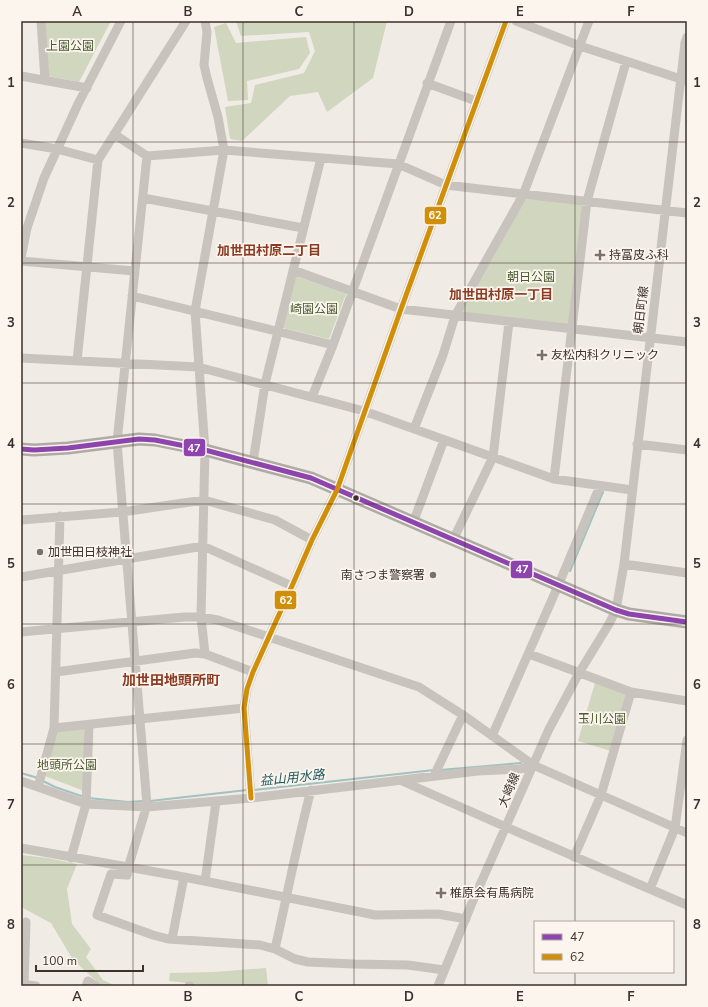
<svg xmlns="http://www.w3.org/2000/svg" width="708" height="1007" viewBox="0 0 708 1007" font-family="'Nunito Sans','Noto Sans JP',sans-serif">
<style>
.green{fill:#d1d6bf}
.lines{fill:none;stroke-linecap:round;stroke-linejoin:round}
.stream{stroke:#a1c2c1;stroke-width:2}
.minor{stroke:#c9c3be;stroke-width:9}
.highway{stroke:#afaaa4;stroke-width:13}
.bus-1-casing{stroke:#fbf5ee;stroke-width:8}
.bus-2-casing{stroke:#fbf5ee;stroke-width:8}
.bus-1{stroke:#8e44ad;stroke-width:5}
.bus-2{stroke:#d18e09;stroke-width:5}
.grid{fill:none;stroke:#3b302b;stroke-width:1;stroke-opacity:0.55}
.poi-dot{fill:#7a716c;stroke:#fbf5ee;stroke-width:1.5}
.bus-dot{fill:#3b302b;stroke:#fbf5ee;stroke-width:1.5}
.labels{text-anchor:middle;stroke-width:3.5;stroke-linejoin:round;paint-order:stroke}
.park-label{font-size:12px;fill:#4a5a2e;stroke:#fbf5ee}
.poi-label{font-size:12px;fill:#3b302b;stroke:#fbf5ee;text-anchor:start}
.street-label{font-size:12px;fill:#3b302b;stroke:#fbf5ee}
.neighbourhood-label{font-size:13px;font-weight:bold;fill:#8c3b22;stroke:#fbf5ee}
.water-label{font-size:13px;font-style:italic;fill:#1f5a5e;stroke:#fbf5ee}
.quarter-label{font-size:14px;font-weight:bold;fill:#8c3b22;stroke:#fbf5ee}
.line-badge{stroke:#fbf5ee;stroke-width:1.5}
.badge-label{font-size:11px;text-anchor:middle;font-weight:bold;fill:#fff}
.neatline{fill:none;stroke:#3b302b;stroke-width:1.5}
.grid-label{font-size:13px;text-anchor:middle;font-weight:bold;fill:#3b302b}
</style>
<rect width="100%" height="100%" fill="#f0ebe5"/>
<path class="green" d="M44,21H111L79,82L48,76Z
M236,21H387L373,78L327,112L318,92L290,96L242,141L230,139L225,107L251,103L255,85L304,73L315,51L309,32L241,36Z
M226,23L236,43L306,37L310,53L299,69L247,81L248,100L228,101L214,27Z
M528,198L583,204L569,325L461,313L523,201Z
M296,276L346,294L329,339L283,328Z
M595,683L626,693L627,698L611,751L578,741Z
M84,728V791L45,776L57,732Z
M21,855L48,858L77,864L67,889L72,924L91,949L86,957L103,980L116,986H102L73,960L51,923L21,907Z
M266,968L268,986H215L169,981L170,973L214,972Z"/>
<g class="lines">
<path class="stream" d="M570,571L603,492
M440,770L521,763
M21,773L38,778
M43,781L55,787L84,797
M253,790L434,770
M88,798L128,802L143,801
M150,801L247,790"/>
<path class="minor" d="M41,21L45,80
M205,21L207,32L204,65L207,78L218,117L224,150L195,311L205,450L201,617L205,654
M516,21L580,46L687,81
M21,76L87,88
M427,83L476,101
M114,134L147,156L224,150L398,164L446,185L687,213
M21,143L57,149L98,160
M147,156L117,442L147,805L128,868L127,875L111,874L97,915L153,935L168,939L260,945L275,949L295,959L308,962L354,964L408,965L444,970
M143,198L303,228
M21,258L27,228L44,178L78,104L121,21
M21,261L134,271
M293,270L401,309L687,342
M132,296L333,345
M21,358L198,367L364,411L554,479L632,490
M77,361L98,160L186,21
M312,397L333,345L451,21
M414,429L443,355L455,316L523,195L589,21
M637,444L687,450
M253,462L265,384L321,158
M554,479L587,201L626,62
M21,520L122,512L204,500L275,520L312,540
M413,523L444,440
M453,540L493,457L509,322
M624,564L687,573
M21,577L203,546L292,586
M21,632L184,617H201L218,620L419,687L463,715L533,765L687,833
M529,654L631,692L687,701
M56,672L195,653L205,654L253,672
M54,728L244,708
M492,736L558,586L600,486
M434,776L463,715
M21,781L86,804L147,807L251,798L478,771L520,769L533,765
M402,781L506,827L687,905
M38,787L54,728L60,516
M251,798L244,708L247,689L253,672L292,586L312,540L337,490L401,309L506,21
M21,848L184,877L375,915L438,914L466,919
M574,857L601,795L631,692
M71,858L86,804L89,725
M205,881L216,802
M650,889L675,828L687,740
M172,939L184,877
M275,949C287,896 297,843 311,790
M21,984L36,986
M24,984L26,922
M86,986L88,981L96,986
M189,986H190
M438,986L472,903L549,729L579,673L609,624L616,610L624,564L685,43L687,37"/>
<path class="highway" d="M21,449L34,450L68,448L139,439L155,440L205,450L311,478L616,610L629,614L687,622"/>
<g class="bus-1-casing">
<path id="bus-1" d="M21,449L34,450L68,448L139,439L155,440L205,450L311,478L616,610L629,614L687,622"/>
</g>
<g class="bus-2-casing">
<path id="bus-2" d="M251,798L244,708L247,689L253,672L292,586L312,540L337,490L401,309L506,21"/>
</g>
<use href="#bus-1" class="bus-1"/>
<use href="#bus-2" class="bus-2"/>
</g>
<path class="grid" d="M133,21V986M243,21V986M354,21V986M465,21V986M575,21V922M21,142H687M21,263H687M21,383H687M21,504H687M21,624H687M21,744H687M21,865H687M575,972V986"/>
<g class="poi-dot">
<path d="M598 249h4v4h4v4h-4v4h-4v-4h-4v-4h4z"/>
<path d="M540 349h4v4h4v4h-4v4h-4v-4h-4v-4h4z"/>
<circle cx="40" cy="552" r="4"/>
<circle cx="433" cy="575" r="4"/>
<path d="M439 887h4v4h4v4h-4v4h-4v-4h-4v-4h4z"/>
</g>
<circle class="bus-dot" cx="356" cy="498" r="3.5"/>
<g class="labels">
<g class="park-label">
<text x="70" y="50">上園公園</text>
<text x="531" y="281">朝日公園</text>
<text x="314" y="313">崎園公園</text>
<text x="602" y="723">玉川公園</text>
<text x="67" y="769">地頭所公園</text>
</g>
<g class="poi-label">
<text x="609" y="259">持冨皮ふ科</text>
<text x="551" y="359">友松内科クリニック</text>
<text x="48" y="556">加世田日枝神社</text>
<text x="425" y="579" text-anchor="end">南さつま警察署</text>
<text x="450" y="897">椎原会有馬病院</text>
</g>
<g class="street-label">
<text transform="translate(641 310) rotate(-83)" y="4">朝日町線</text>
<text transform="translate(509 790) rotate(-67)" y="4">大崎線</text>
</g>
<g class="neighbourhood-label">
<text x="269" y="255">加世田村原二丁目</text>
<text x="501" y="299">加世田村原一丁目</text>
</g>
<g class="water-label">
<text transform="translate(292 777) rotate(-6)" y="5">益山用水路</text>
</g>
<g class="quarter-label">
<text x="171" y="685">加世田地頭所町</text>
</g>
</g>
<g class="line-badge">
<rect x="424" y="206" width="23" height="19" rx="4" fill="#d18e09"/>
<rect x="183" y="438" width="23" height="19" rx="4" fill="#8e44ad"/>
<rect x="510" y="560" width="23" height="19" rx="4" fill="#8e44ad"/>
<rect x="274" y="590" width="23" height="20" rx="4" fill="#d18e09"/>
</g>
<g class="badge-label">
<text x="435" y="219">62</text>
<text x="194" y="452">47</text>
<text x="522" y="573">47</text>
<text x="286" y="604">62</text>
</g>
<rect width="708" height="1007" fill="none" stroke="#fbf5ee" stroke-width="44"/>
<rect x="534" y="921" width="140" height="52" fill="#fbf5ee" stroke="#aea6a0"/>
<rect x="542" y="934" width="20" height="6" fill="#8e44ad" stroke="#aea6a0"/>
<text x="570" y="941" font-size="12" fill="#3b302b">47</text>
<rect x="542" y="954" width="20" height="6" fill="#d18e09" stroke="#aea6a0"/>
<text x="570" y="961" font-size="12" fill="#3b302b">62</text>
<path d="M36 965v6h107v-6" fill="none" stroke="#3b302b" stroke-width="2"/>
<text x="42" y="965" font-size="12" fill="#3b302b" stroke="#fbf5ee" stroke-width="3" paint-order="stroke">100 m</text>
<rect x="22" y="22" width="664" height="963" class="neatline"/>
<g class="grid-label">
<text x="77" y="16">A</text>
<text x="188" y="16">B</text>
<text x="299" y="16">C</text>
<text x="409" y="16">D</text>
<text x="520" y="16">E</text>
<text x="631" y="16">F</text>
<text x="11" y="87">1</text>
<text x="697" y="87">1</text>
<text x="11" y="207">2</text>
<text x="697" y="207">2</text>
<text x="11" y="327">3</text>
<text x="697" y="327">3</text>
<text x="11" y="448">4</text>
<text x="697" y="448">4</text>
<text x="11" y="568">5</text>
<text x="697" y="568">5</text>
<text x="11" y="689">6</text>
<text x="697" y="689">6</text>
<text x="11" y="809">7</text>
<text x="697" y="809">7</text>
<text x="11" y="929">8</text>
<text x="697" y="929">8</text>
<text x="77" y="1001">A</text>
<text x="188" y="1001">B</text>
<text x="299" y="1001">C</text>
<text x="409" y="1001">D</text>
<text x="520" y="1001">E</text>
<text x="631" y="1001">F</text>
</g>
</svg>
